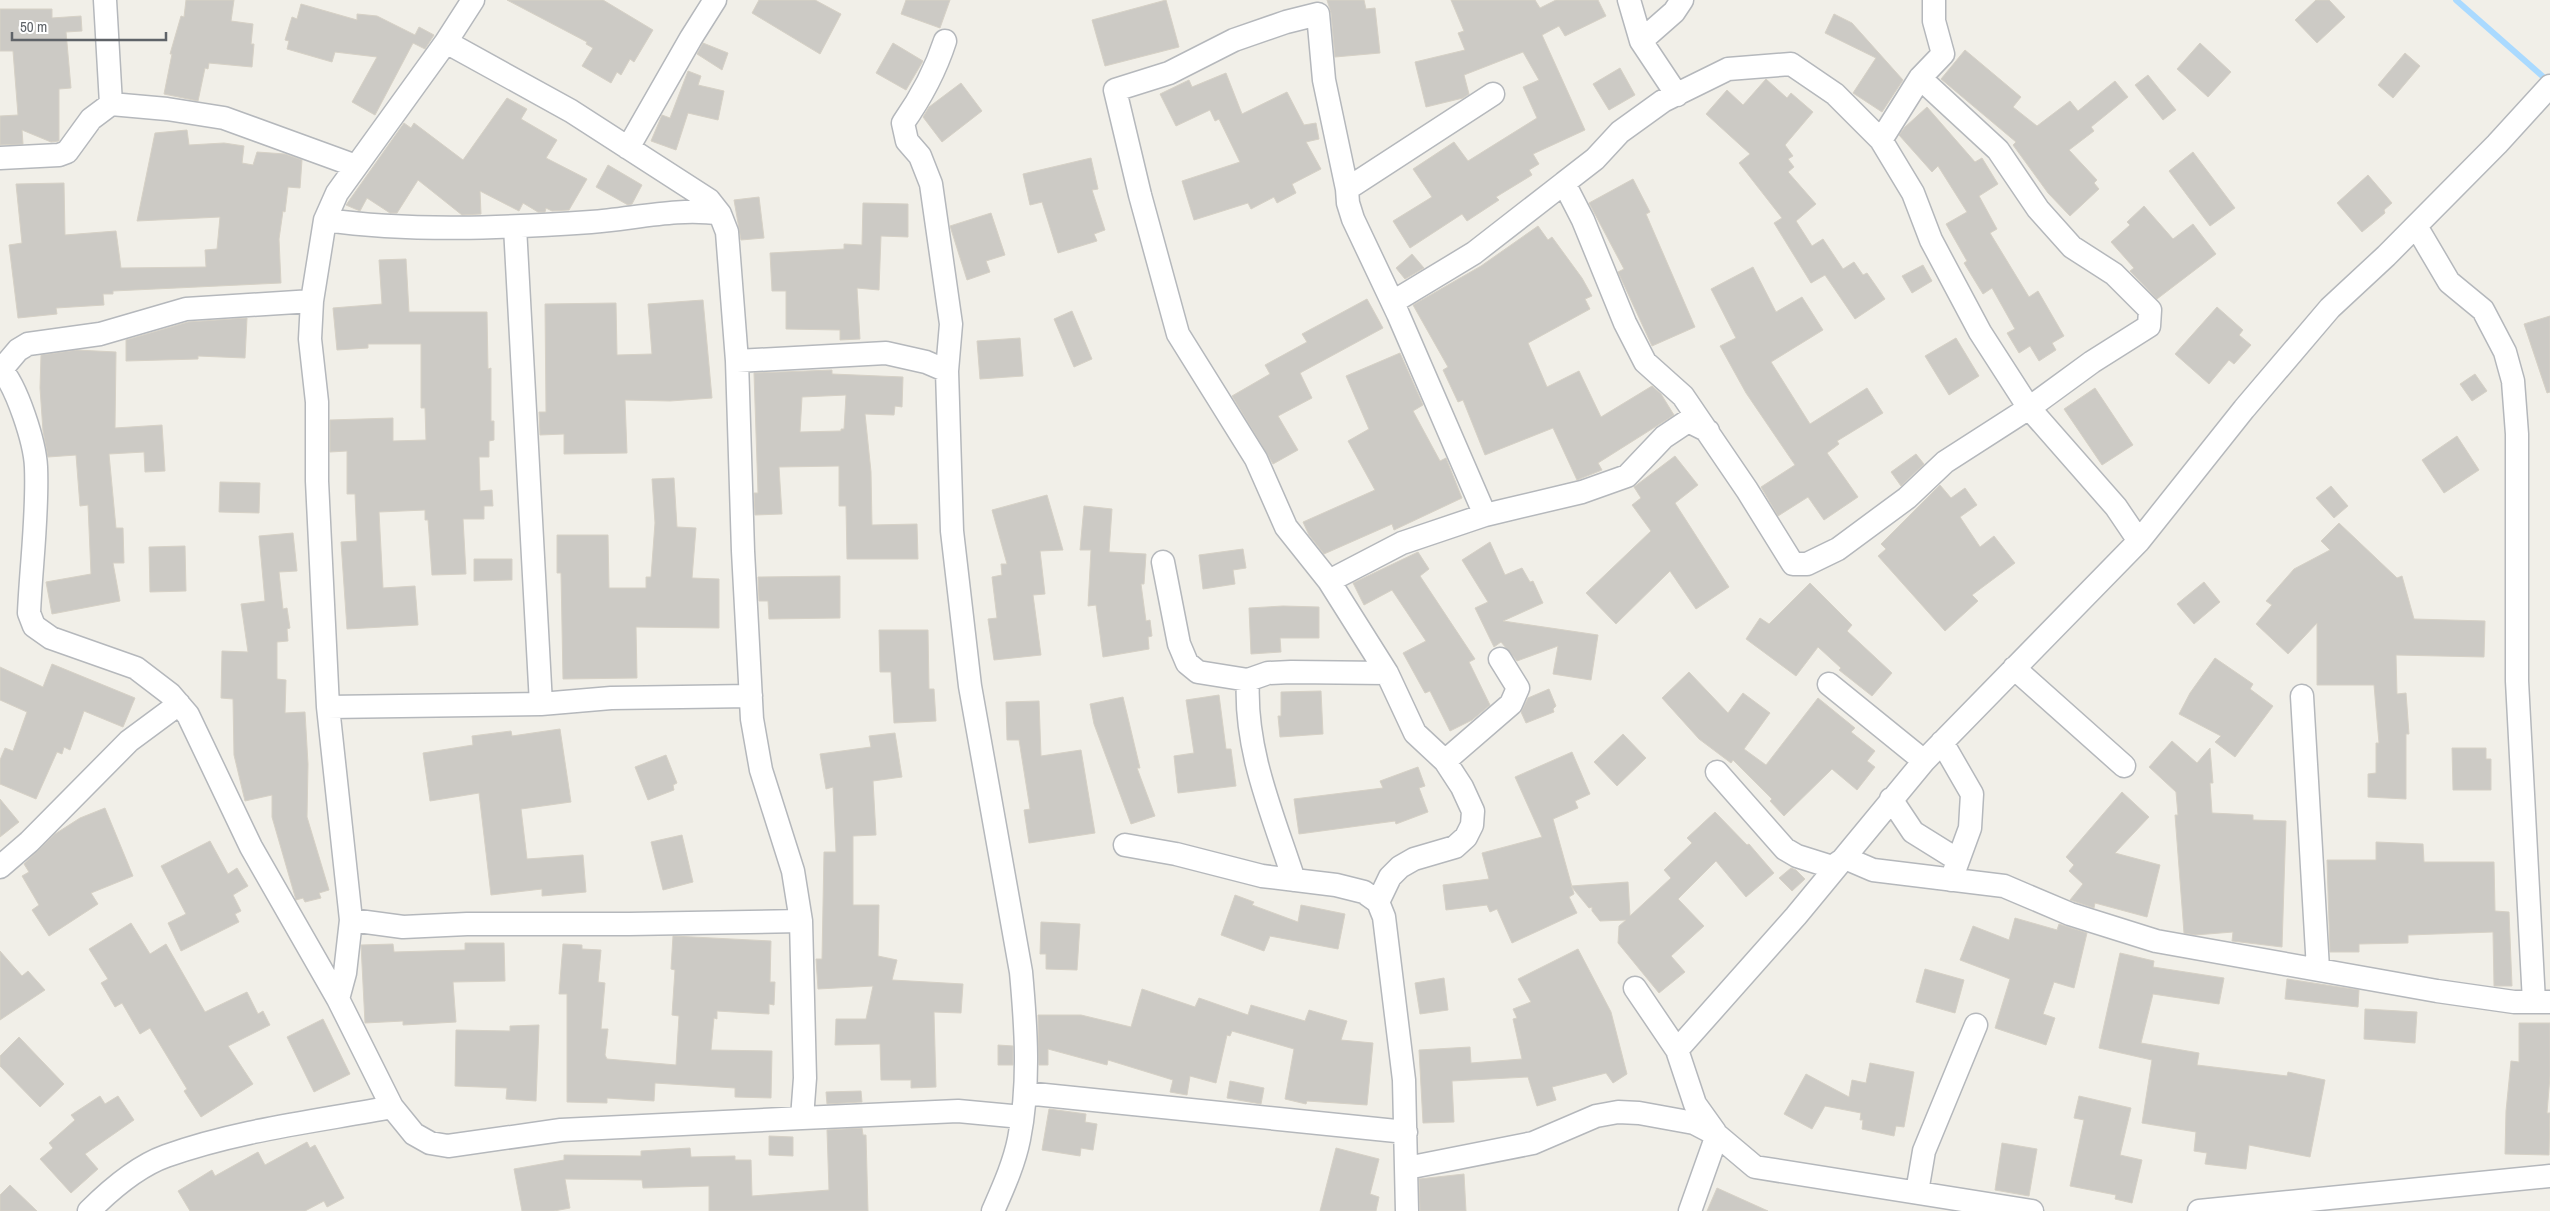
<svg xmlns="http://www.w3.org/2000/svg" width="2550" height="1211" viewBox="0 0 2550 1211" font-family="'Archivo Narrow',sans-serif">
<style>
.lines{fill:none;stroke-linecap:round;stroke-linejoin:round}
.stream{stroke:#aadaff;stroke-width:6}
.building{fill:#cccac5;stroke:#d6d1c6;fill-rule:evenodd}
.minor-casing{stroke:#b5b8bc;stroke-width:25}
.minor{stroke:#fff;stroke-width:22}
</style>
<rect width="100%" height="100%" fill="#f1efe8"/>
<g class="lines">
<path class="stream" d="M2456,0L2549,82"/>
</g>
<path class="building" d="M186,0H234L231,21L253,24L251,44H254L252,67L209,63L208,69L205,68L198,101L164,94L172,54H170L181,16L184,17Z
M507,0H603L653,30L634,62L630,59L621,75L617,72L611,83L582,66L593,48L586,44L587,42Z
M759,0H815L841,14L820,54L752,13Z
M906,0H950L940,28L901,14Z
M1166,0L1179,47L1105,66L1092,20Z
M1327,0H1364L1366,9L1375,8L1380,53L1335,57L1331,13Z
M1451,0H1535L1540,8L1556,0H1598L1606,16L1565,36L1559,26L1542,35L1585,130L1533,154L1539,164L1529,170L1532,175L1496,197L1499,200L1467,221L1462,214L1410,248L1393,221L1432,197L1413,169L1454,142L1468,161L1537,118L1523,87L1539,80L1523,52L1464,75L1469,94L1463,98L1426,107L1415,62L1465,50L1458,33L1464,31Z
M2316,0H2329L2345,17L2317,43L2295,20Z
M301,4L357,20V14L377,16L415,35L419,27L434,35L425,49L413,43L375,115L352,102L377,57L335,52L332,62L287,49L289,41L285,40L292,17L297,19Z
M0,9H52V18L81,16L82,31L66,32L71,88L59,89V141L51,142L22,130L23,144L0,145V116L18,115L13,51H0Z
M1834,14L1852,23L1903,80L1882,112L1853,93L1876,58L1825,33Z
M703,43L728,53L722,70L697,54Z
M893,43L923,61L906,90L876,73Z
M2200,43L2231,72L2208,97L2177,69Z
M1965,50L2021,97L2013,107L2037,126L2070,101L2078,111L2115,81L2128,97L2091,127L2094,131L2069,150L2097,180L2094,183L2099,189L2070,216L2048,193L2013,145L2016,142L1941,79Z
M2405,53L2420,66L2393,98L2378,85Z
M1620,68L1635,95L1609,110L1593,84Z
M688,71L701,76L698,85L724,91L718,120L688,113L676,150L651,141L662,115L670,118Z
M1226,73L1242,114L1287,92L1304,125L1316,123L1319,139L1306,142L1321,169L1292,184L1296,193L1277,203L1274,197L1251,209L1248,203L1194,220L1182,181L1240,162L1219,119L1215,121L1210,110L1176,126L1160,94L1189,80L1192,87Z
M2148,75L2176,110L2163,120L2135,85Z
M1766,79L1787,98L1791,93L1813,112L1785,145L1793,156L1788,159L1794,167L1788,172L1816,204L1796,221L1812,246L1823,239L1843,269L1854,262L1863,275L1867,273L1885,299L1855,319L1825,275L1811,283L1774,223L1782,218L1739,163L1750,154L1706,114L1727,90L1743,105Z
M961,83L982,111L942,142L923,117L929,107Z
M507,98L527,109L521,119L557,140L546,158L587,179L569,210L552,211L546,208L545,212H538L523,203L519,211L480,191L481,214L462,215L418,180L397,213H390L367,198L360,211L346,205L404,123L411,128L414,123L463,160Z
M1927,107L1975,162L1982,158L1998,184L1979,196L1997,229L1990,233L2029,297L2038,291L2064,336L2052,343L2056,350L2039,361L2030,346L2019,353L2007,333L2015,329L1992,288L1983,294L1964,263L1967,261L1946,224L1967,212L1938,166L1932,172L1899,135L1905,127Z
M187,130L189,145L224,143L244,146L242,163L253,165L257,152L285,154L302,160L300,188L288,187L285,212L283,211L279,239L281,283L113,291V294H103L104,305L56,308L57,314L18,318L9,245L22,243L16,184L64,183L65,235L116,231L121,268L206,267L205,250L217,249L220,217L137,221L155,133Z
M2193,152L2235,208L2210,226L2169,171Z
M1091,158L1098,189L1092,190L1105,230L1094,234L1097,241L1058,253L1042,202L1030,205L1023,174Z
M608,165L642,185L632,204L628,205L596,187Z
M2368,175L2392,203L2384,210L2385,213L2362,232L2337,203Z
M1633,179L1650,212L1646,214L1695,327L1652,346L1618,272L1624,269L1589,203Z
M759,197L764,238L741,240L734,200Z
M863,203L908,204V237L881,236L879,290L857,288L860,339L840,340V330L786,329V291H772L770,253L844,249V244L862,245Z
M2144,206L2173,239L2193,224L2216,254L2157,299L2130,271L2134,268L2111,242L2130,225L2127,222Z
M991,213L1005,255L986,261L990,272L967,280L950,226Z
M1538,226L1548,240L1552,237L1582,278L1592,296L1585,299L1590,309L1528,343L1547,387L1579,371L1601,417L1652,386L1661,394L1674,415L1598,463L1602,470L1577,480L1553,428L1485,455L1463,400L1458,402L1443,370L1448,367L1413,305L1481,266Z
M1412,254L1424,268L1405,279L1396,268Z
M406,259L409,312H487L488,369L491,368V421H494V440L489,441V457H479L480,491L492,490L493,506H484V519H463L466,574L432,575L428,520H425V510L379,512L383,588L415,586L418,625L347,629L341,542L357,541L355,494H347V451L330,452V420L393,418V441L426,440L425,408H421V344H368V348L337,350L333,308L382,304L379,260Z
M1923,265L1932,281L1912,293L1902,276Z
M1753,267L1776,312L1802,297L1823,330L1771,362L1810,424L1867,388L1883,413L1837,441L1839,444L1827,453L1858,497L1824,520L1808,497L1778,516L1761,487L1795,465L1746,393L1720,346L1736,338L1711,289Z
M1367,299L1383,328L1300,373L1312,398L1278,416L1298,450L1273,464L1232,396L1270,374L1265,365L1307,342L1302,334Z
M703,300L712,398L670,401L625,400L627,453L564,454V434L540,435L539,412H546L545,304L616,303L617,355L652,354L648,304Z
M2217,307L2243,330L2239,335L2251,345L2234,364L2229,360L2209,384L2175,354Z
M1072,311L1092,359L1074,367L1054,319Z
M2550,316V392L2547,393L2524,324Z
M247,318L245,358L198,356V359L126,361V340L188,322Z
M1020,338L1023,376L980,379L977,341Z
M1956,338L1979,376L1949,395L1925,356Z
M77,350L116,352L115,428L162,425L165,471L145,472L144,452L109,454L116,528H123L124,563H113L120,601L52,614L46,582L91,574L88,505L80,506L76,455L48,457L43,431L40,388L41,355Z
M1400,353L1423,405L1413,411L1440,461L1446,458L1462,498L1394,530L1392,524L1324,554L1309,535L1303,522L1375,490L1348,441L1369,429L1346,376Z
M832,370V374L903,377L902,407L895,406L894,415L865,414L871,472L872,525L917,524L918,559H847L846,506H839V466L779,467L782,514L755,515L754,493H758L754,373ZM846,395L844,429H841V431L800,432L802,397Z
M2475,374L2487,391L2472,401L2460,384Z
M2095,388L2133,445L2102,465L2064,409Z
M2457,436L2479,470L2444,493L2422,460Z
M1916,454L1924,464L1901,486L1891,472Z
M1675,456L1698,485L1675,503L1729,587L1696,609L1670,571L1616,624L1586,593L1651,531L1632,505L1641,498L1634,487Z
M674,478L677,527L696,528L692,578L719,579V628L636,627L637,678L563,679L561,573H557V535H608L609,588H646V577H651L655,523L652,479Z
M220,482L260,483L259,513L219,512Z
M1940,485L1951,498L1965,488L1977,505L1960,517L1980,547L1994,536L2015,563L1972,595L1978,601L1945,631L1878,556L1886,549L1881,544Z
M2331,486L2348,506L2334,518L2316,498Z
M1047,495L1063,550L1040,551L1045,594L1033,595L1041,655L994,660L988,619L997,618L992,577L1002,575L1001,564H1007L992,510Z
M1084,506L1112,509L1109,552L1146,554L1144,584H1141L1146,621L1150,620L1152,636L1148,637L1149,649L1103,657L1096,605L1088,606L1091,550H1080Z
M2339,523L2397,578L2402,576L2414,619L2485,621L2484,657L2396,655L2397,694L2406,693L2409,734H2406V799L2368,797V774L2376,773V743H2379L2374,685H2317V623L2288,654L2256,624L2272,605L2266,601L2294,569L2330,550L2321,541Z
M293,533L297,571L279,572L283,609L287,608L290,628L287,629L288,641L277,642V679L286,680L285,713L305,712L308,764L307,817L329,890L319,893L321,898L305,902L303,898L296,900L272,817V795L245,801L234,755L233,699L221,698L222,651L248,652L241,604L265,601L259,536Z
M1490,542L1505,575L1522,568L1530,582L1533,581L1543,603L1503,621L1598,635L1591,680L1553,674L1558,646L1517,661L1501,642L1494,647L1475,608L1488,602L1462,560Z
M185,546L186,591L150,592L149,547Z
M1243,549L1246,568L1233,570L1235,584L1203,589L1199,555Z
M1418,552L1429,569L1420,576L1475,659L1469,662L1490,705L1472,720L1450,731L1430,691L1425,693L1403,653L1426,641L1392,590L1364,605L1353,583Z
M474,559H512V580L474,581Z
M840,576V618L769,619L768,601H759L758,577Z
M2204,582L2220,602L2194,624L2177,604Z
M1810,583L1852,625L1847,631L1892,673L1872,696L1839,670L1841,668L1818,647L1796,676L1746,639L1760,618L1769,624Z
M1283,606L1319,607V638H1280L1281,652L1251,654L1249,608Z
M879,630H928L929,689H934L936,721L894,723L891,672H880Z
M2215,658L2253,684L2250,689L2273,706L2235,757L2215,742L2221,736L2179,714L2190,693Z
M52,664L135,698L123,727L84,711L70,750L64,747L62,754L57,752L36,799L0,784V760L5,748L13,751L27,712L0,700V667L43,687Z
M1689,672L1728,713L1743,693L1770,713L1744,749L1766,765L1818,698L1855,728L1851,732L1875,751L1867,761L1875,767L1857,790L1832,769L1784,816L1770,801L1772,799L1733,760L1731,763L1699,739L1662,698Z
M1549,689L1556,706L1553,709L1554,712L1526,723L1521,712L1528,698Z
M1321,691L1323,734L1280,737L1278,716H1281V692Z
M1219,695L1226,749H1231L1236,786L1178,793L1174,756L1194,753L1186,700Z
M1123,697L1140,768H1137L1155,816L1131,824L1094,724L1090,704Z
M1039,701L1041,756L1081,750L1095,833L1029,843L1024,810L1030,809L1019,740H1007L1006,702Z
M560,729L571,802L521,809L527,859L583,855L586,892L542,896V889L491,895L479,793L430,801L423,753L473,745L472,736L511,731L512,736Z
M895,733L902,777L873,781L876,835L853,836V905H879L878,956L897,960L892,980L963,984L961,1013L934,1012L936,1087L911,1088V1080H881L880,1044L835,1045L836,1019H866L873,986L818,989L816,959H822L824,852H836L833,787L826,789L820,754L871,747L869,736Z
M1623,734L1646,758L1617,786L1594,762Z
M2172,741L2197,763L2210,748L2213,783H2210L2212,813L2253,815V820L2286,821L2282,947L2232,941L2233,932L2195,935L2184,933L2175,815H2178L2176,792L2149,767Z
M2452,748H2486V759H2491V790H2453Z
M1572,752L1590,794L1575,801L1578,808L1553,819L1574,894L1569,897L1577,913L1512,943L1497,909L1490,912L1487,905L1446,910L1443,885L1489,879L1482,853L1542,837L1515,777Z
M666,755L677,783L673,785L674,790L648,800L635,767Z
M1418,767L1425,786L1419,788L1428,812L1396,824L1395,821L1299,834L1294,799L1383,788L1380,781Z
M2122,792L2149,817L2115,853L2160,865L2147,917L2095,903L2094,908L2070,900L2083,884L2069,871L2074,865L2066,857Z
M0,799L19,822L0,837Z
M105,808L133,876L91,893L98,904L49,936L32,910L39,905L22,876L29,872L24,864L55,834L80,818Z
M1715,812L1747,845L1749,844L1774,873L1746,897L1716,861L1678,899L1704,926L1671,956L1685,972L1659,993L1618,943L1619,926L1626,920L1600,921L1592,911V907L1589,908L1571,886L1628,882L1630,916L1671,878L1664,870L1692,843L1687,838Z
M682,835L693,882L663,890L651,842Z
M210,841L228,874L237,868L248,886L233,895L241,911L235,914L239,922L181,951L168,923L186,914L161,866Z
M2376,842L2423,844L2424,862H2494L2495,911L2509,912L2512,986H2494L2493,932L2408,935V943L2359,944V952H2330L2327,860H2376Z
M1791,868L1796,870L1805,879L1792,891L1779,878Z
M1235,895L1254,902L1252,905L1298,922L1301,905L1345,914L1338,949L1270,936L1264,951L1221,935Z
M2015,918L2057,930L2059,924L2087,933L2074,988L2054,982L2043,1014L2055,1018L2046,1045L1995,1028L2010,979L1960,960L1973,926L2009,940Z
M1041,922L1080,924L1077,970L1046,969V954H1040Z
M131,923L150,954L166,944L205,1012L247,992L258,1014L263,1011L270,1025L228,1046L253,1084L201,1117L184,1091L187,1089L150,1028L140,1034L122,1003L115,1007L101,983L108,979L89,949Z
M673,936L771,941L770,982H775L774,1005L769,1004V1014L717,1011V1019L714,1018L711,1050L772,1051L771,1098L735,1097V1088L655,1083L654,1101L607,1098V1103L567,1102V994H559L563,944L582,945V949L601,950L598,982L605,983L601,1029H608L605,1055L607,1059L676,1065L679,1016L672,1015L675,970L671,969Z
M465,943H504L505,981L453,982L456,1022L403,1025V1021L365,1023L361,945L393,944L394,952L465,950Z
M1578,949L1611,1012L1627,1074L1613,1083L1606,1073L1552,1087L1556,1100L1537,1106L1528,1077L1452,1081L1454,1122L1423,1123L1419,1050L1470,1047L1471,1063L1522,1059L1513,1019L1517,1018L1513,1009L1531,1002L1518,979Z
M0,951L22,976L28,971L45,990L0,1020Z
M2120,953L2154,961L2153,967L2224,978L2219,1004L2153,994L2141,1043L2199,1053L2197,1065L2287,1076L2288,1072L2325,1080L2310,1157L2249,1145L2246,1169L2205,1164L2207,1153L2194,1151L2196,1132L2142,1123L2152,1060L2099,1048Z
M1925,969L1964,980L1955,1013L1916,1002Z
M1444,978L1448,1010L1420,1014L1415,983Z
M2287,979L2359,990L2358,1007L2285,999Z
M1142,989L1195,1007L1199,998L1248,1015L1251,1005L1305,1021L1309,1010L1347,1021L1341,1040L1373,1043L1367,1105L1307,1101L1306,1104L1285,1099L1294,1049L1232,1031L1230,1036L1227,1035L1216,1083L1190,1076L1187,1095L1170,1092L1173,1080L1108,1060L1107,1065L1048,1049V1065H1039L1038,1015H1081L1131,1027Z
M2365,1009L2417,1012L2415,1043L2364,1039Z
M323,1019L350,1074L314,1092L287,1037Z
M2519,1023H2550V1076L2547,1113H2550L2549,1155L2505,1154L2506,1111L2511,1061L2519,1062Z
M539,1025L536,1101L506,1099L507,1088L455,1086L456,1030L510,1031V1026Z
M19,1037L64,1084L40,1107L0,1066V1056Z
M998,1045L1013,1046V1065H998Z
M1870,1063L1914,1072L1904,1127L1896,1126L1894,1136L1862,1129L1863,1120H1860L1861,1113L1825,1106L1812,1129L1784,1114L1806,1074L1849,1097L1852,1080L1866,1083Z
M1230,1081L1264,1088L1261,1104L1227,1098Z
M861,1091L862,1102L827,1104L826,1092Z
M100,1096L105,1104L118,1096L134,1120L85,1154L98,1169L71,1193L40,1159L53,1148L49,1143L75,1120L71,1115Z
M2079,1096L2131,1108L2120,1155L2142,1160L2132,1203L2115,1199L2116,1195L2070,1186L2084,1120L2074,1118Z
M1049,1109L1086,1114L1085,1122L1097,1124L1093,1150L1081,1148L1080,1156L1042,1150Z
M862,1128L863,1135H866L868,1211H709V1186L643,1188L642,1180L565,1179L570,1208L554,1211H522L514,1169L564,1160V1155L641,1156V1151L690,1148L691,1157L735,1156V1160H751L752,1196L829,1190L827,1130Z
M769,1136L793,1137V1156L769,1155Z
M307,1142L310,1148L315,1145L344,1198L327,1207L324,1201L305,1211H190L178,1191L212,1170L215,1176L258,1152L265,1165Z
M2002,1143L2037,1149L2029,1196L1995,1190Z
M1336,1148L1379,1159L1370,1194L1379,1197L1376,1211H1320Z
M1464,1174L1466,1211H1420L1419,1179Z
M10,1185L37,1211H0V1195Z
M1717,1188L1768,1211H1707Z"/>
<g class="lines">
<g class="minor-casing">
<path id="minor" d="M105,0L111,104
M1629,0L1641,41L1674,12L1682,0
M945,41C935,72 922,96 903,123L907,141L920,156L931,184L951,324L947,371L952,531L970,686L1021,972C1026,1027 1030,1084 1019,1139C1014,1164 1003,1188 993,1211
M1641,41L1677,95
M446,42L571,111L709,200L720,214L727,232L737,361L743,551L752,719L761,770L793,871L801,921L805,1078L802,1118
M1920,78L1943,54L1934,21V0
M628,148L691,38L715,0
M0,158L59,155L67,152L91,119L111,104L167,109L224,118L356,166
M1347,189L1324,80L1318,14L1286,22L1234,40L1169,73L1115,90L1140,195L1178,334L1256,459L1286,527L1329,581L1387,673L1415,733L1445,761L1462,787L1473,811L1472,825L1466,837L1455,847L1414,859L1400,867L1390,877L1378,902
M325,220C413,232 503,228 591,222C633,219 680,207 720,214
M2416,226L2449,282L2483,310L2505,352L2513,381L2517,434V681L2534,1002
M515,227L541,704
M1393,302L1474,253L1564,183
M737,361L886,353L926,362L947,371
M0,368C17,386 35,443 36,467C38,514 31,566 29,613L34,626L51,638L136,668L170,694L188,715L251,847L338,999L392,1107L414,1134L430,1143L448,1146L561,1130L802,1118L958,1111L1022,1117
M2,369L18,350L28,344L100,334L186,309L312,301
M1485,515L1398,314L1353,219L1348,203L1347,189L1493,94
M2139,541L2244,409L2330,308L2386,256L2497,144L2550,86
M1163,562L1179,644L1187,663L1198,672L1248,680L1268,673L1291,672L1387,673
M1329,581L1402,543L1485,515L1582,492L1627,476L1664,437L1688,421L1708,431
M2014,668L2124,766
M1248,680C1244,750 1273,815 1294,880
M1829,684L1924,761
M2302,696L2318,969
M328,707L541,704L611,698L751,696
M1942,742L1972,794L1970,828L1951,880
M1445,761L1511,704L1518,688L1500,659
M1717,772L1785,849L1797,856L1832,867L1845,858L1873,870L2004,886L2070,914L2156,941L2437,991L2514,1002H2550
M1891,799L1913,832L1958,860
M1125,845L1176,854L1262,876L1336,885L1364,892L1378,902L1384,917L1404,1080L1407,1211
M0,867L29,842L129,741L179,704
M351,920L403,927L467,924H629L801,921
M1635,988L1677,1050L1695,1104L1715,1132
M338,999L345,973L351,920L328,707L317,481V402L310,339L312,301L325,220L337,193L446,42L473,0
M1677,1050L1796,916L1924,761L2139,541L2116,507L2029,408L1980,332L1931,240L1913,193L1881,140L1835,94L1791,64L1728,69L1663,101L1620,132L1595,159L1564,183L1583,220L1625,323L1645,362L1683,396L1747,490L1793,564H1807L1838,549L1907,498L1945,462L2029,408L2092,362L2149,326L2150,310L2114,274L2072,247L2038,209L1998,150L1920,78L1881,140
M1025,1093L1406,1132
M1407,1168L1533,1143L1596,1116L1618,1112L1639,1113L1694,1123L1717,1135L1755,1167L2032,1211
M1917,1192L1924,1151L1976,1025
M89,1211C110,1190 138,1166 166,1156C238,1130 318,1121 392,1107
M1690,1211L1717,1135
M2199,1211L2550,1176"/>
</g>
<use href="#minor" class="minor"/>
</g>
<path d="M12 32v8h154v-8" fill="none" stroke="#5f6368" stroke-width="2.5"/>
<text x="20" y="32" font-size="15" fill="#5f6368" stroke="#ffffff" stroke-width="4" paint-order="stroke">50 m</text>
</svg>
